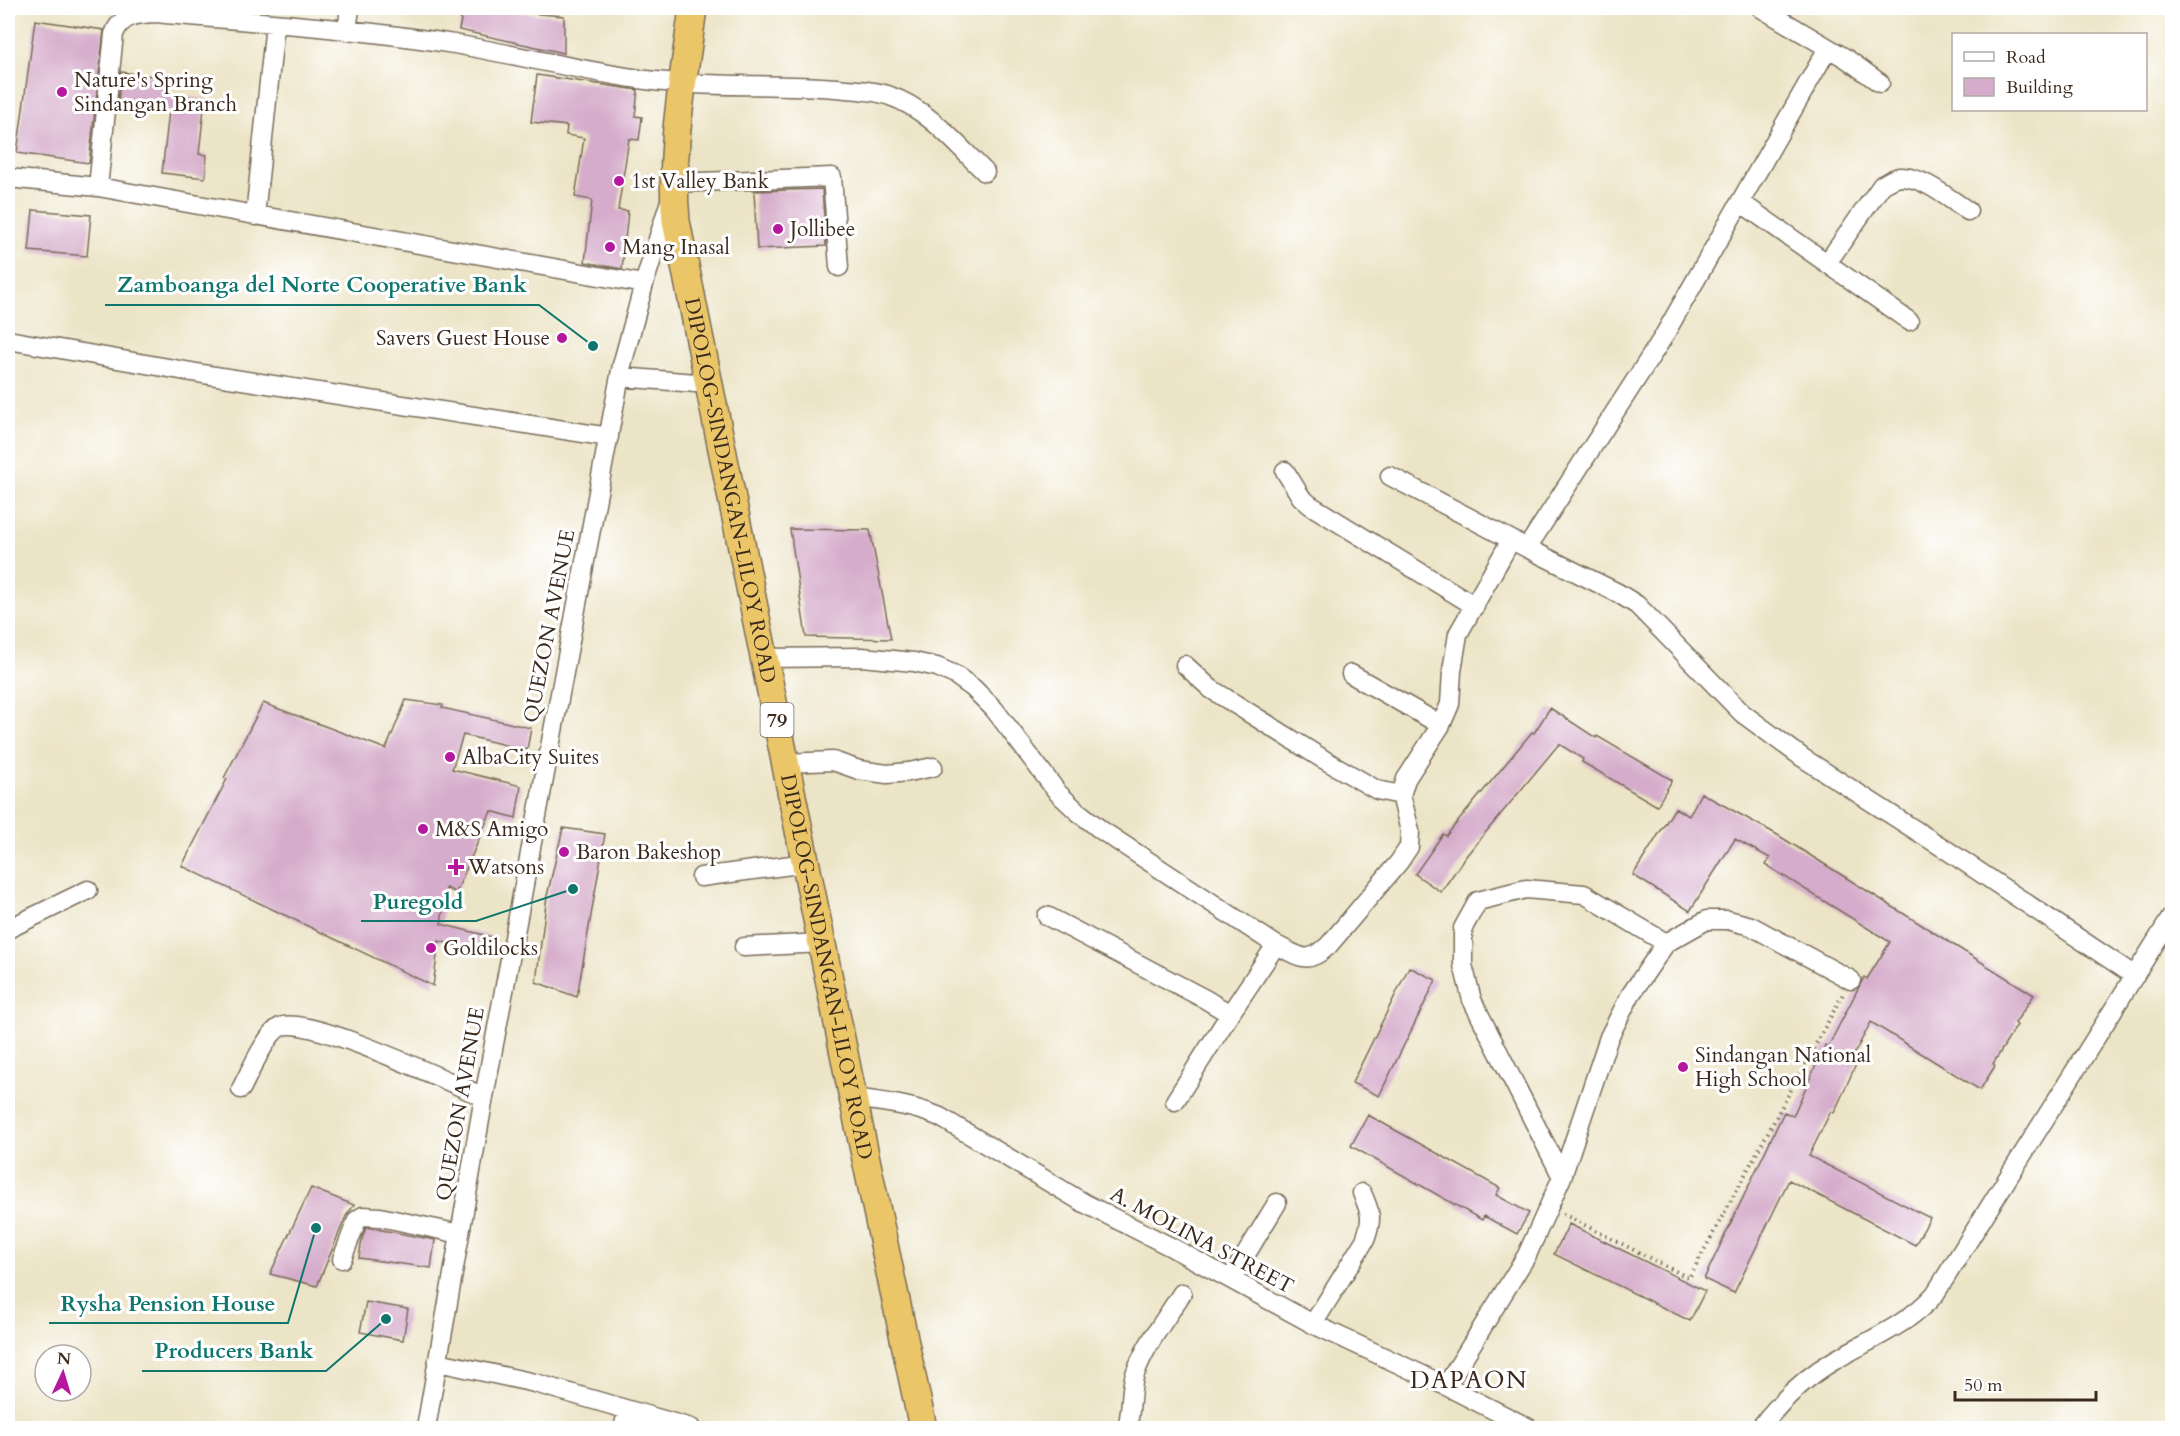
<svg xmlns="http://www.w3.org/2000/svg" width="2180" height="1436" viewBox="0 0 2180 1436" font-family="Cardo,serif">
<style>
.building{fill:#d5accb}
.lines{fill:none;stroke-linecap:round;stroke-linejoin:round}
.minor-casing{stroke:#796b59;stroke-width:21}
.highway-casing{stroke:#796b59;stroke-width:30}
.path{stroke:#796b59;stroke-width:4;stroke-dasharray:1.5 4.5;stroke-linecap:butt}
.minor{stroke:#fff;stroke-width:18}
.highway{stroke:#ebc669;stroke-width:27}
.poi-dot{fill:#b5179e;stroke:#fff;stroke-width:2}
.labels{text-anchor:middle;stroke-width:6;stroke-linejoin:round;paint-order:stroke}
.shield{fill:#fff;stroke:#766a62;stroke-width:1.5}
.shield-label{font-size:20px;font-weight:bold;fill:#3b2a1e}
.poi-label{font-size:21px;fill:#3b2a1e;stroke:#fff;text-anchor:start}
.street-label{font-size:21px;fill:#3b2a1e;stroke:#fff}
.quarter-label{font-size:24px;letter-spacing:1.5px;fill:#3b2a1e;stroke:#fff}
.leader{fill:none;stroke:#0f766e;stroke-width:2}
.callout-dot{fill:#0f766e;stroke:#fff;stroke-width:2}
.callout-label{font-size:22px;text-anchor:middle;font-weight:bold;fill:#0f766e;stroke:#fff;stroke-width:6;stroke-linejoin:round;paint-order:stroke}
</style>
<rect width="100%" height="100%" fill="#fff"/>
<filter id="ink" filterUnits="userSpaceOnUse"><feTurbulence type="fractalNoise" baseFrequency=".0167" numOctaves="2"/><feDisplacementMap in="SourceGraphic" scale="12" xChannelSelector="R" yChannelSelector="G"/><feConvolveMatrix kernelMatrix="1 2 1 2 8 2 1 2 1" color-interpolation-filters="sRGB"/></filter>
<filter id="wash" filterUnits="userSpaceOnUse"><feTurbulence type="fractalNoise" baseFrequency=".008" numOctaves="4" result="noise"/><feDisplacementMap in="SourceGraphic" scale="24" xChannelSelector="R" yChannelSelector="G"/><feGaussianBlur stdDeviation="1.35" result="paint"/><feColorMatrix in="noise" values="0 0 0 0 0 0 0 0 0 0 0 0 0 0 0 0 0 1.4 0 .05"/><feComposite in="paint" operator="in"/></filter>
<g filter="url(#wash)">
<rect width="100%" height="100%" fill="#ece4c6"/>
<g id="blocks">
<path class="building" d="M463,8L564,16V53L459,30Z
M35,20L104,30L89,163L17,153Z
M121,72L167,78L165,94L205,99L199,154L207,155L205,178L162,173L169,111L118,104Z
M537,75L638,90L635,116L642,117L639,140L629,139L618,210L628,211L622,269L585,262L592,200L575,197L584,138L566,135L567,126L531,122Z
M822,189L826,246L757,249L754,191Z
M33,210L91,215L87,256L29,251Z
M790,529L870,530L891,639L806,637Z
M406,700L443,705L442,708L531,728L527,750L463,735L452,769L521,786L516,818L491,811L456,893L446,888L441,924L496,938L493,954L439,941L433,986L182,866L227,779L224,778L263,703L386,749Z
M1550,708L1596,738L1597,736L1672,780L1657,806L1582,762L1583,759L1559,744L1466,856L1441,892L1415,874L1443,834L1446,836L1532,732L1534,733Z
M1701,793L1776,834L2034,995L2015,1023L2017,1025L1993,1064L1995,1066L1980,1090L1871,1022L1852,1058L1858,1060L1834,1113L1831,1111L1809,1156L1930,1218L1915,1245L1789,1180L1734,1293L1704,1279L1784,1112L1793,1116L1825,1045L1828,1047L1864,977L1867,979L1890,942L1766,865L1770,858L1735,839L1690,911L1633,875L1675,808L1689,816Z
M563,828L605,834L577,997L536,982L547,896Z
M1409,967L1436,980L1379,1096L1352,1083Z
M1368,1115L1500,1188L1496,1195L1529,1213L1517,1234L1484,1216L1482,1220L1351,1146Z
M311,1188L354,1205L346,1216L317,1286L270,1274Z
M1569,1224L1705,1291L1690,1321L1554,1254Z
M366,1227L435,1240L431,1268L359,1258L362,1239Z
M366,1302L408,1309L403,1340L360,1332Z"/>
</g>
</g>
<g filter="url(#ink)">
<use href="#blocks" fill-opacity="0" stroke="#796b59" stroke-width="1.5"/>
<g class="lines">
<g class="minor-casing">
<path id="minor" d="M1761,8L1847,59L1880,83
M347,31L350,8
M8,178L98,187L644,284
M674,183L832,177L839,267
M98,187L114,34C121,15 137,14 155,13C255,22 355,28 454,44C518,55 581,71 646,80C709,88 773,83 836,88C853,90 874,90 890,96C928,109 957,145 985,172
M1740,202L1909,321
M255,216L275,24
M1827,263L1882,185C1888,182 1893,178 1900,177C1923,176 1949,199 1968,211
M8,340L203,374L609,437
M620,377L709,384
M1285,471L1301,497L1310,505L1475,606
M1390,476L1527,548L1618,593L1637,605L1742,713L1803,758L1948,851L2135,976
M1527,548L1662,339L1828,48
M764,658L862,657L914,662L937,667L955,675L973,688L994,709L1058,793L1077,811L1101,830L1276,945C1300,956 1306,966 1328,946L1399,862L1409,847L1410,831L1401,795L1406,779L1441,725L1450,704L1452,671L1458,634L1511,540
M1185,665L1211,689L1323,759L1377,790L1401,795
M1351,674L1441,725
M785,763L833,761L859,770L887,774L909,772L933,767
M701,877L806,863
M1047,916L1205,999L1230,1014L1276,945
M8,929L88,890
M744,947L822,943
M241,1089C249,1074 266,1034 280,1027C306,1014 451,1083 484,1097
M853,1098C883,1102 912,1105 940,1117L1084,1203L1173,1248L1313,1324L1446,1386L1529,1428
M1175,1101L1230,1014
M1562,1177L1472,1000L1463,965V928L1478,901L1526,889L1584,894L1666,943
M342,1259L357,1220L363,1216L380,1217L460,1234
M1231,1279L1277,1203
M1313,1324L1365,1240C1373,1219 1371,1213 1362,1193
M438,1362L535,1383L691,1428
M1446,1386L1527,1255L1562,1177L1609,1037L1631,994L1666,943L1707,920H1728L1751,926L1851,980
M426,1428L484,1097L622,365L644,284L670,201
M623,1428L628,1410
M1127,1428C1132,1410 1130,1388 1135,1374C1145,1345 1166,1319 1182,1293
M1760,1428C1780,1402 1805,1377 1835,1360C1869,1340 1908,1325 1935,1294L2172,916"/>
</g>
<g class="highway-casing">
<g id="highway">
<path id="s1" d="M693,8C684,78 669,150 676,221L853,1098L923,1428"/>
</g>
</g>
<path class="path" d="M1563,1214L1689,1278L1843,994"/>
<use href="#minor" class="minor"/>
<use href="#highway" class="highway"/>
</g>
</g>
<g class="poi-dot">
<circle cx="62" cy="92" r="6"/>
<circle cx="619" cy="181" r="6"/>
<circle cx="778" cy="229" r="6"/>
<circle cx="610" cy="247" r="6"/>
<circle cx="562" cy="338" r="6"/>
<circle cx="450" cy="757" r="6"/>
<circle cx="423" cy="829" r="6"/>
<circle cx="564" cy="852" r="6"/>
<path d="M453 858h6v6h6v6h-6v6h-6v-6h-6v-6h6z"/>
<circle cx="431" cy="948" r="6"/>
<circle cx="1683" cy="1067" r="6"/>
</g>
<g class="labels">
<rect class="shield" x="760.5" y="703" width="33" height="34" rx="4.5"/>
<g class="shield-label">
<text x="777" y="727">79</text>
</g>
<g class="poi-label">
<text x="74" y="87">Nature's Spring<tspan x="74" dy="24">Sindangan Branch</tspan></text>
<text x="631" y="188">1st Valley Bank</text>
<text x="790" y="236">Jollibee</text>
<text x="622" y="254">Mang Inasal</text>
<text x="550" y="345" text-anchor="end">Savers Guest House</text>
<text x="462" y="764">AlbaCity Suites</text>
<text x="435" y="836">M&amp;S Amigo</text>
<text x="576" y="859">Baron Bakeshop</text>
<text x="468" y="874">Watsons</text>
<text x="443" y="955">Goldilocks</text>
<text x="1695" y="1062">Sindangan National<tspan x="1695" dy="24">High School</tspan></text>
</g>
<g class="street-label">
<text dy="7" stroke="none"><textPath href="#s1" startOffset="489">DIPOLOG-SINDANGAN-LILOY ROAD</textPath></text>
<text transform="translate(549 626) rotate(-79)" y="7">QUEZON AVENUE</text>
<text dy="7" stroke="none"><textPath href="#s1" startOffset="975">DIPOLOG-SINDANGAN-LILOY ROAD</textPath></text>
<text transform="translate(460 1104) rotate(-80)" y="7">QUEZON AVENUE</text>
<text transform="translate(1202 1240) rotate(28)" y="7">A. MOLINA STREET</text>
</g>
<g class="quarter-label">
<text x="1469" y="1388">DAPAON</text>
</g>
</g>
<path class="leader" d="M593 346L539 305H105M573 889L476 921H361M316 1228L288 1323H49M386 1319L326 1371H142"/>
<g class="callout-dot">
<circle cx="593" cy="346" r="6"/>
<circle cx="573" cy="889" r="6"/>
<circle cx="316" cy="1228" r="6"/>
<circle cx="386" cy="1319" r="6"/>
</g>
<g class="callout-label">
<text x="322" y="292">Zamboanga del Norte Cooperative Bank</text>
<text x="418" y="909">Puregold</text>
<text x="168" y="1311">Rysha Pension House</text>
<text x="234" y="1358">Producers Bank</text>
</g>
<rect width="2180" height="1436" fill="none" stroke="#fff" stroke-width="30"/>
<rect x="1952" y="33" width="195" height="78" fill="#ffffff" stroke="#b1aaa5" stroke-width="1.5"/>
<rect x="1964" y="52" width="30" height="9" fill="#ffffff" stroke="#b1aaa5" stroke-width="1.5"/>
<text x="2006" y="63" font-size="18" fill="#3b2a1e">Road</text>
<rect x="1964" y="78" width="30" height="18" fill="#d5accb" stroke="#b1aaa5" stroke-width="1.5"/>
<text x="2006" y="93" font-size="18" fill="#3b2a1e">Building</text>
<g transform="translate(63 1373) rotate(4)"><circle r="28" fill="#ffffff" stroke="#b1aaa5" stroke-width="1.5"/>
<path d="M0-4.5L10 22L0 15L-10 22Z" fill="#b5179e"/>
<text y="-9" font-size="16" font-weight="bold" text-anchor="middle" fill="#3b2a1e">N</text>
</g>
<path d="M1955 1391v9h141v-9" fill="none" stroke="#3b2a1e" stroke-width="3"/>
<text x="1964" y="1391" font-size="18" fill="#3b2a1e" stroke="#ffffff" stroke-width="4.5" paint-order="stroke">50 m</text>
</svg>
